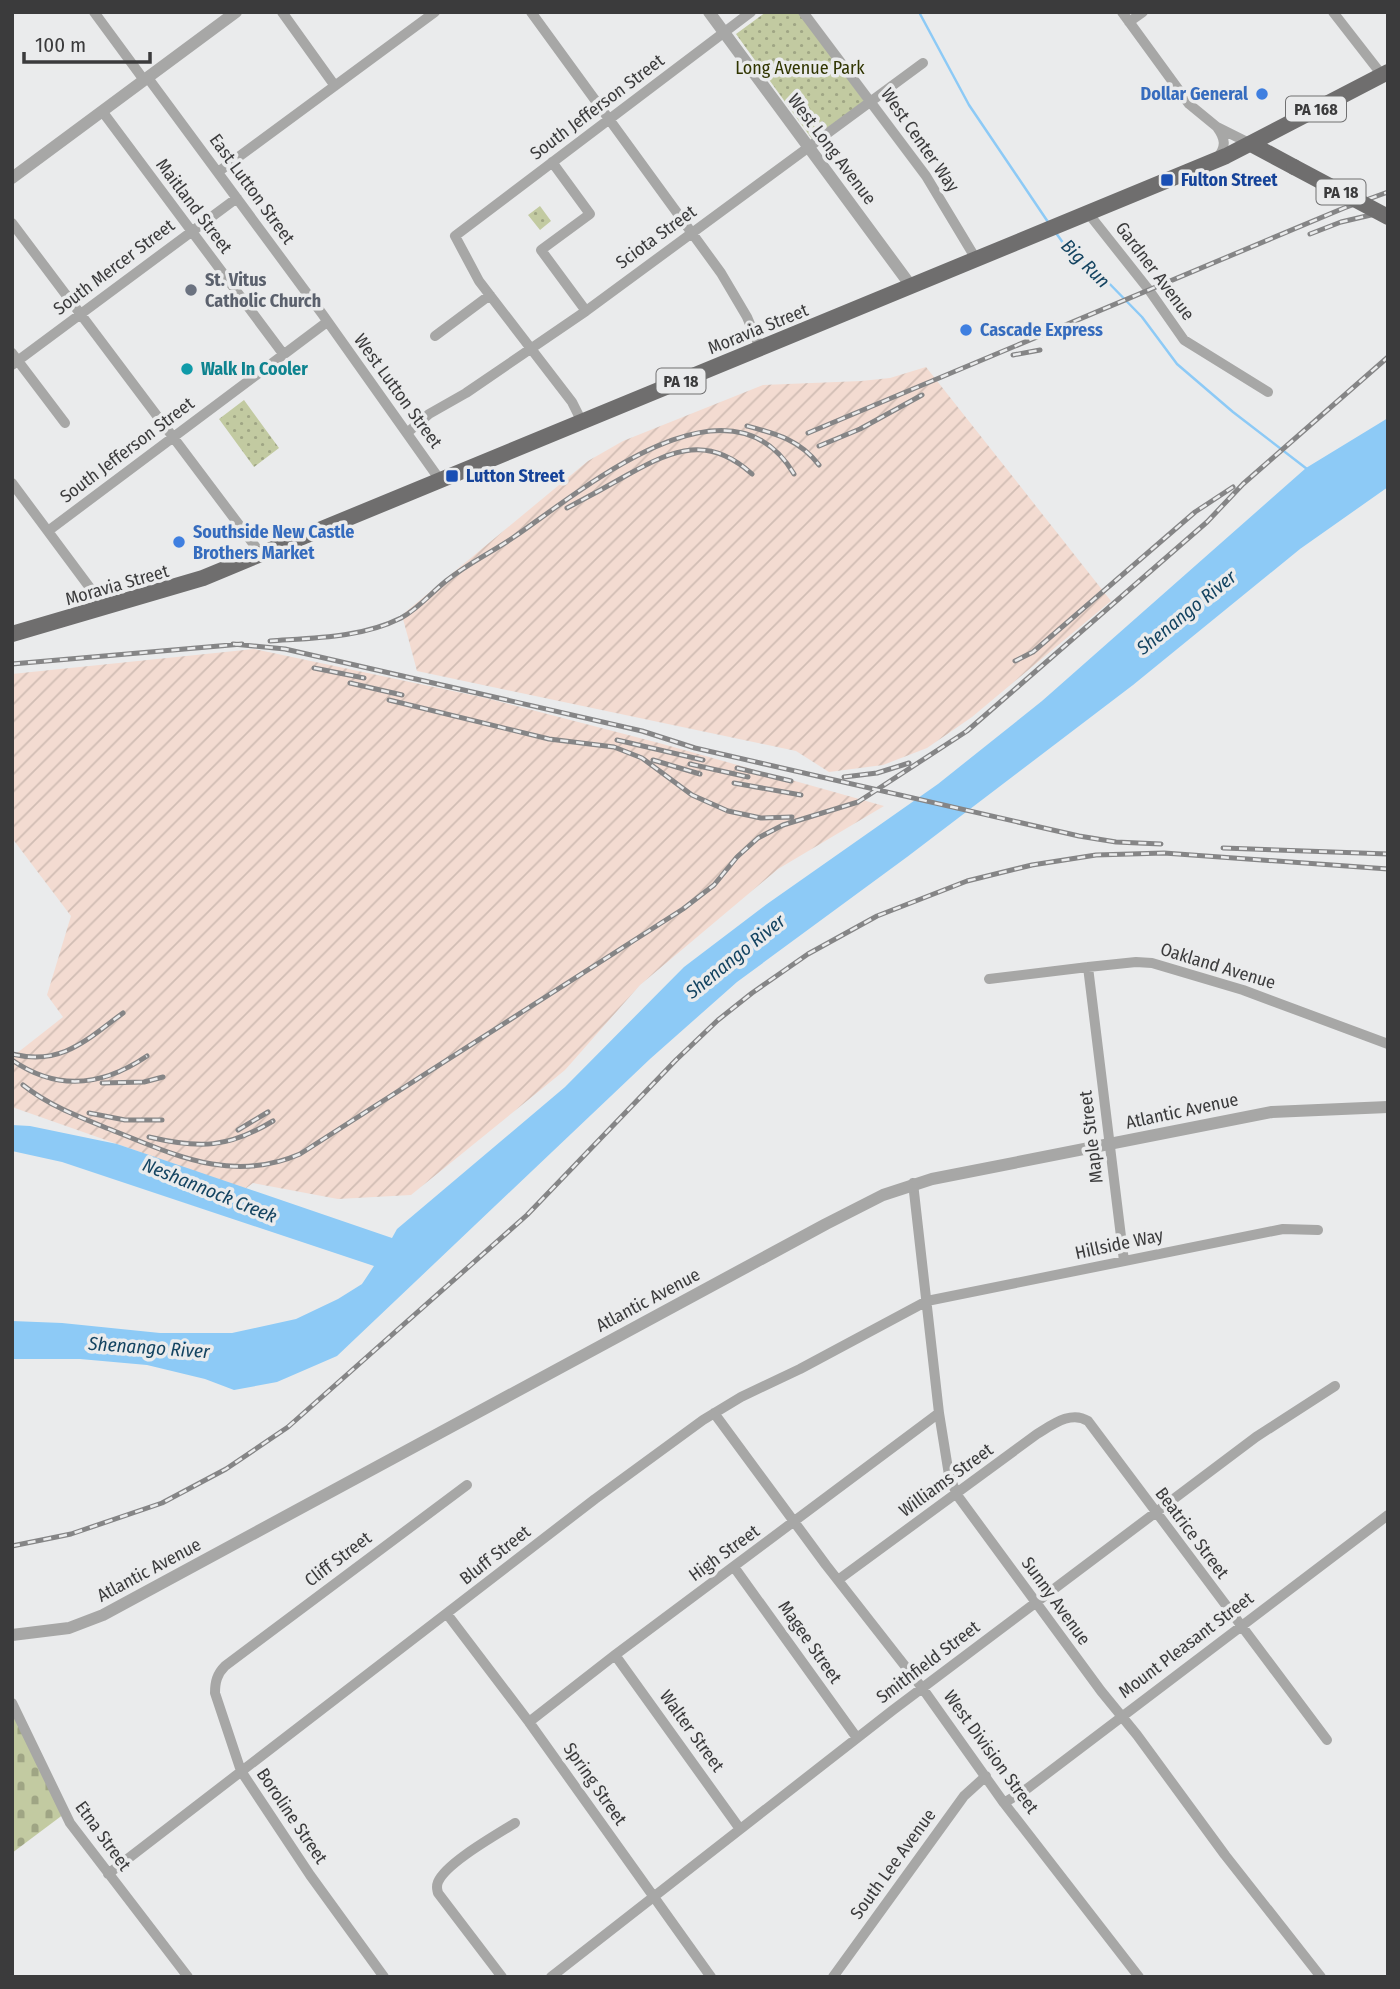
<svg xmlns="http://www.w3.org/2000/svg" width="1400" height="1989" viewBox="0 0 1400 1989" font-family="'Fira Sans Condensed',sans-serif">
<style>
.industrial{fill:url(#industrial-furrows)}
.cemetery{fill:url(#cemetery-stones)}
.park{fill:url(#park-dots)}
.water{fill:#8dcaf6}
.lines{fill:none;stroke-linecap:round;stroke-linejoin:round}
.stream{stroke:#8dcaf6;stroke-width:2.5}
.minor{stroke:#a7a7a6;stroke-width:10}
.tertiary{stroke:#a7a7a6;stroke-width:12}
.primary{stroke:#6f6e6e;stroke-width:16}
.rail-casing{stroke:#858586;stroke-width:5}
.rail{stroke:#eaebec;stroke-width:2.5;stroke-dasharray:8;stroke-linecap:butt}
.primary-bridge{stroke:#6f6e6e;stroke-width:16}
.shop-dot{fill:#3f7fe0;stroke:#eaebec;stroke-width:2.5}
.transit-dot{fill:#1a4fb4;stroke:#eaebec;stroke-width:2.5}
.worship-dot{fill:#6b7280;stroke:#eaebec;stroke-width:2.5}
.culture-dot{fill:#0f9aa8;stroke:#eaebec;stroke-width:2.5}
.labels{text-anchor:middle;stroke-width:7;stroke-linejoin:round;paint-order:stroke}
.shield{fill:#eaebec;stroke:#707071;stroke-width:2}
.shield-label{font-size:16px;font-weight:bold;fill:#3b3b3c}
.park-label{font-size:18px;fill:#303500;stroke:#eaebec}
.shop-label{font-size:18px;font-weight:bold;fill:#366cbe;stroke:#eaebec;text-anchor:start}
.street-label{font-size:18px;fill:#3b3b3c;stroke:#eaebec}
.transit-label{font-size:18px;font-weight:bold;fill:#164399;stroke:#eaebec;text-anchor:start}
.worship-label{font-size:18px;font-weight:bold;fill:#5b616d;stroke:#eaebec;text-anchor:start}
.culture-label{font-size:18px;font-weight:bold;fill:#0d838f;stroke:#eaebec;text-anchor:start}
.water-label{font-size:19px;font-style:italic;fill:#144461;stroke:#eaebec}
</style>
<defs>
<pattern id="industrial-furrows" width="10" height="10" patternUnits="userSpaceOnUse" patternTransform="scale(1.75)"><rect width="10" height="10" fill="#f3dbd1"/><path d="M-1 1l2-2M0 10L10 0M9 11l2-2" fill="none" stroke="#d1bdb4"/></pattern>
<pattern id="cemetery-stones" width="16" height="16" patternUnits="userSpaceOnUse" patternTransform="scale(1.75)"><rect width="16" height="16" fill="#c2caa1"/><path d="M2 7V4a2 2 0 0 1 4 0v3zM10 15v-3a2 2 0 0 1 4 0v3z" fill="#9fa584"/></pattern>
<pattern id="park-dots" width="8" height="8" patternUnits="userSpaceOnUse" patternTransform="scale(1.75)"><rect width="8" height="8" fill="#c2caa1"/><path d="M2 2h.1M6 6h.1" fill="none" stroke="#9fa584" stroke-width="1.8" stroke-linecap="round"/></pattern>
</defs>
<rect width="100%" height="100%" fill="#eaebec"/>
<path class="industrial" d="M926,367L1111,601L972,717L927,748L883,765L829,772L796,751L417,671L402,615L588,461L623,441L763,385L861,381L890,378Z
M254,649L486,698L659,743L884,806L778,869L640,985L565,1070L411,1195L338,1199L253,1183L245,1189L12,1107V1057L63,1017L47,995L71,916L12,838V674Z"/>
<path class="cemetery" d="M12,1703L64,1814L12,1853Z"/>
<path class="park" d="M766,12H799L864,101L812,139L736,34Z
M540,206L551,221L540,230L528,215Z
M244,400L279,448L254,467L219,419Z"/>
<path class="water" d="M1388,418V487L1300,549L1133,685L907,857L737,982L650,1059L337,1356L277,1382L234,1390L205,1379L147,1365L80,1359H12V1321L62,1323L160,1333H232L296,1319L338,1299L362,1284L374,1266L62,1162L12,1151V1125L30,1126L117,1144L392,1238L397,1229L565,1087L684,967L767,904L938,784L1042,701L1306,468Z"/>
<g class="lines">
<path class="stream" d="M919,12L969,105L1048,222
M1056,233L1066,247L1101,275L1142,317L1177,364L1233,412L1307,469"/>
<path class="minor" d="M94,12L144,80
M282,12L335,86
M531,12L721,273L747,317L760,348
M803,12L926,176L976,259
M1122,12L1189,104L1217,127L1251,144
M1333,12L1382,75
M1129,22L1143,12
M148,78L323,315L440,480
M102,111L284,355
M1217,158C1227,147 1225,138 1217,127
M552,162L590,214L541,250L586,311
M218,172L435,12
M1088,213L1149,290L1184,340L1268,392
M12,223L261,554
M435,336L490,295
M12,353L65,423
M12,365L237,198
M582,422L572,402L479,281L455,236L751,12
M407,433L429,414L466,393L586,311L923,63
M12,483L105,608
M48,531L327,322
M1088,967L1124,1261
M989,979L1088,967L1136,962L1152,963L1243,990L1388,1044
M913,1183L939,1413L949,1475L957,1495L1101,1691L1137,1735L1225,1855L1321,1977
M714,1413L826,1565L923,1689L1004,1803L1139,1977
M734,1567L857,1738
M838,1580L1037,1434C1052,1425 1071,1410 1088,1421L1327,1740
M447,1614L529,1722L711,1977
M615,1655L740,1829
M12,1703L70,1823L188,1977
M529,1722L615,1655L939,1413
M1004,1803L1028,1788L1388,1515
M108,1874L595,1499L703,1420L741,1397L800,1369L927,1301L1283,1229L1318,1230
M384,1977L310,1875L241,1771L215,1693C215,1682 217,1674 225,1666L467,1485
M502,1977L438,1893C437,1888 436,1887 438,1882C446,1863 496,1835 515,1823
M551,1977L893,1710L1256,1437L1335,1386
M833,1977L964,1796L986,1776"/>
<path class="tertiary" d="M709,12L911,286
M12,178L236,12
M12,1635L69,1628L103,1615L826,1224L883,1195L932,1179L1272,1112L1388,1107"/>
<path class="primary" d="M1251,144L1294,167
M12,634L203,578L1226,156L1388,72"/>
<g class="rail-casing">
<path id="rail" d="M1310,234L1341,222L1388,211
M1013,355L1040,350
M747,426C777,434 800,440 819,465
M808,433L1344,208L1388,192
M819,446L860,429L922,395
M567,508C588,497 608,486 629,474C674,449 709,435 752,474
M270,641C313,638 361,638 401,618C418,609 431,593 446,581C467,564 492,552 514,537C580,492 729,364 794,474
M233,644L285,649L642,731L695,748L1079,836L1116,842L1161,844
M1015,661L1033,652L1195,512L1233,487
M12,664L242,644
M314,668L364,678
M350,683L402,695
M389,700L549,739L614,747L642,758L692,795L728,811L761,818L792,817
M617,740L703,760
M653,760L700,774
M690,764L748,777
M737,768L791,781
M844,777L877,773L909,763
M734,783L801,795
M1223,848L1388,854
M12,1054C62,1066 86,1040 123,1013
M12,1060C58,1092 103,1086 147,1056
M102,1083L144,1082L163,1077
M23,1085C51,1107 82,1118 114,1131C177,1156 233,1183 300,1154L683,909L714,885L737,857L758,838L783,825L858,802L967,731L1207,522L1243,484L1388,357
M89,1113L125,1120H162
M238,1130L268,1112
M149,1137C200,1149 228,1148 273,1121
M12,1546L71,1534L162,1503L226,1469L288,1427L527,1215L676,1060L718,1020L752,993L808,954L877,916L967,881L1032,865L1096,855L1164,853L1388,869"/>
</g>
<use href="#rail" class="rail"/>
<path class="primary-bridge" d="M1294,167L1388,217"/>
</g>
<g class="shop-dot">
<circle cx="1262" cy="94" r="7"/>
<circle cx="966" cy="330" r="7"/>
<circle cx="179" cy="542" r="7"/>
</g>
<g class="transit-dot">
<rect x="1160" y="173" width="14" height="14" rx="3.5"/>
<rect x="445" y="469" width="14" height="14" rx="3.5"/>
</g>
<circle class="worship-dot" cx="191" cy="290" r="7"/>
<circle class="culture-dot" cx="187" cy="369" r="7"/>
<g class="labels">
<g class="shield">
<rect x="1286" y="96.5" width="60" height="25" rx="5"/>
<rect x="1316.5" y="179.5" width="49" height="25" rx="5"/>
<rect x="656.5" y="368.5" width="49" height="25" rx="5"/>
</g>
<g class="shield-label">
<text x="1316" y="115">PA 168</text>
<text x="1341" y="198">PA 18</text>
<text x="681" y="387">PA 18</text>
</g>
<g class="park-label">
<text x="800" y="74">Long Avenue Park</text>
</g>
<g class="shop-label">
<text x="1248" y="100" text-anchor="end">Dollar General</text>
<text x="980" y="336">Cascade Express</text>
<text x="193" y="538">Southside New Castle<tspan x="193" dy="21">Brothers Market</tspan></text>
</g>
<g class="street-label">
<text transform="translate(597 107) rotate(-37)" y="6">South Jefferson Street</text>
<text transform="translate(920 140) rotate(55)" y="6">West Center Way</text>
<text transform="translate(832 149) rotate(53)" y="6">West Long Avenue</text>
<text transform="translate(252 189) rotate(54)" y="6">East Lutton Street</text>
<text transform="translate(194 206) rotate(53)" y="6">Maitland Street</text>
<text transform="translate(656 237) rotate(-36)" y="6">Sciota Street</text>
<text transform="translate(114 267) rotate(-37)" y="6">South Mercer Street</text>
<text transform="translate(1155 271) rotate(53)" y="6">Gardner Avenue</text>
<text transform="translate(758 329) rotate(-22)" y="6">Moravia Street</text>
<text transform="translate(398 391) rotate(54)" y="6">West Lutton Street</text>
<text transform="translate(127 450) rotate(-37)" y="6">South Jefferson Street</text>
<text transform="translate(117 585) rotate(-16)" y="6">Moravia Street</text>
<text transform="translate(1218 966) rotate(17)" y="6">Oakland Avenue</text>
<text transform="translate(1182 1111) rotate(-12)" y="6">Atlantic Avenue</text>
<text transform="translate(1091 1137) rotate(-97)" y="6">Maple Street</text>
<text transform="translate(1119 1244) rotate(-12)" y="6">Hillside Way</text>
<text transform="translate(648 1300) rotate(-28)" y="6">Atlantic Avenue</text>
<text transform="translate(946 1480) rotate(-36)" y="6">Williams Street</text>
<text transform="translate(1192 1533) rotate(53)" y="6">Beatrice Street</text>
<text transform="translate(724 1553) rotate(-36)" y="6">High Street</text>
<text transform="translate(495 1555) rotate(-38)" y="6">Bluff Street</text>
<text transform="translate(338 1559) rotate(-37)" y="6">Cliff Street</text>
<text transform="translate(149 1570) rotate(-28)" y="6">Atlantic Avenue</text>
<text transform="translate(1056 1601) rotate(54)" y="6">Sunny Avenue</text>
<text transform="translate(810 1642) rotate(55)" y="6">Magee Street</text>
<text transform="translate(1186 1645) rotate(-37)" y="6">Mount Pleasant Street</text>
<text transform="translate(928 1662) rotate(-37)" y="6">Smithfield Street</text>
<text transform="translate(692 1731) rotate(54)" y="6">Walter Street</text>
<text transform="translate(991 1752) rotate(54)" y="6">West Division Street</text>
<text transform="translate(595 1784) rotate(55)" y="6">Spring Street</text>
<text transform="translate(292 1816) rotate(56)" y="6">Boroline Street</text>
<text transform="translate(103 1836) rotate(54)" y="6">Etna Street</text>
<text transform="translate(893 1864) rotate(-54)" y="6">South Lee Avenue</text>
</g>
<g class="transit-label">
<text x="1181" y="186">Fulton Street</text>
<text x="466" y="482">Lutton Street</text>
</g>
<g class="worship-label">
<text x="205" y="286">St. Vitus<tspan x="205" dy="21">Catholic Church</tspan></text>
</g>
<g class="culture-label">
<text x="201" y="375">Walk In Cooler</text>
</g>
<g class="water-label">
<text transform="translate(1086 263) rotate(45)" y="7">Big Run</text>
<text transform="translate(1186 612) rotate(-39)" y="7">Shenango River</text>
<text transform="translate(735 956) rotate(-39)" y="7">Shenango River</text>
<text transform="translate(210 1190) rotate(22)" y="7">Neshannock Creek</text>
<text transform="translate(149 1347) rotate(4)" y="7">Shenango River</text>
</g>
</g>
<rect width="1400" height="1989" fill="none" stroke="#3b3b3c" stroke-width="28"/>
<path d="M24 52v10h126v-10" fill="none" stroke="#3b3b3c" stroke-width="3.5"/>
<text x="35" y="52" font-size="21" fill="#3b3b3c" stroke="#eaebec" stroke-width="5" paint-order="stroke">100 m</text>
</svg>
